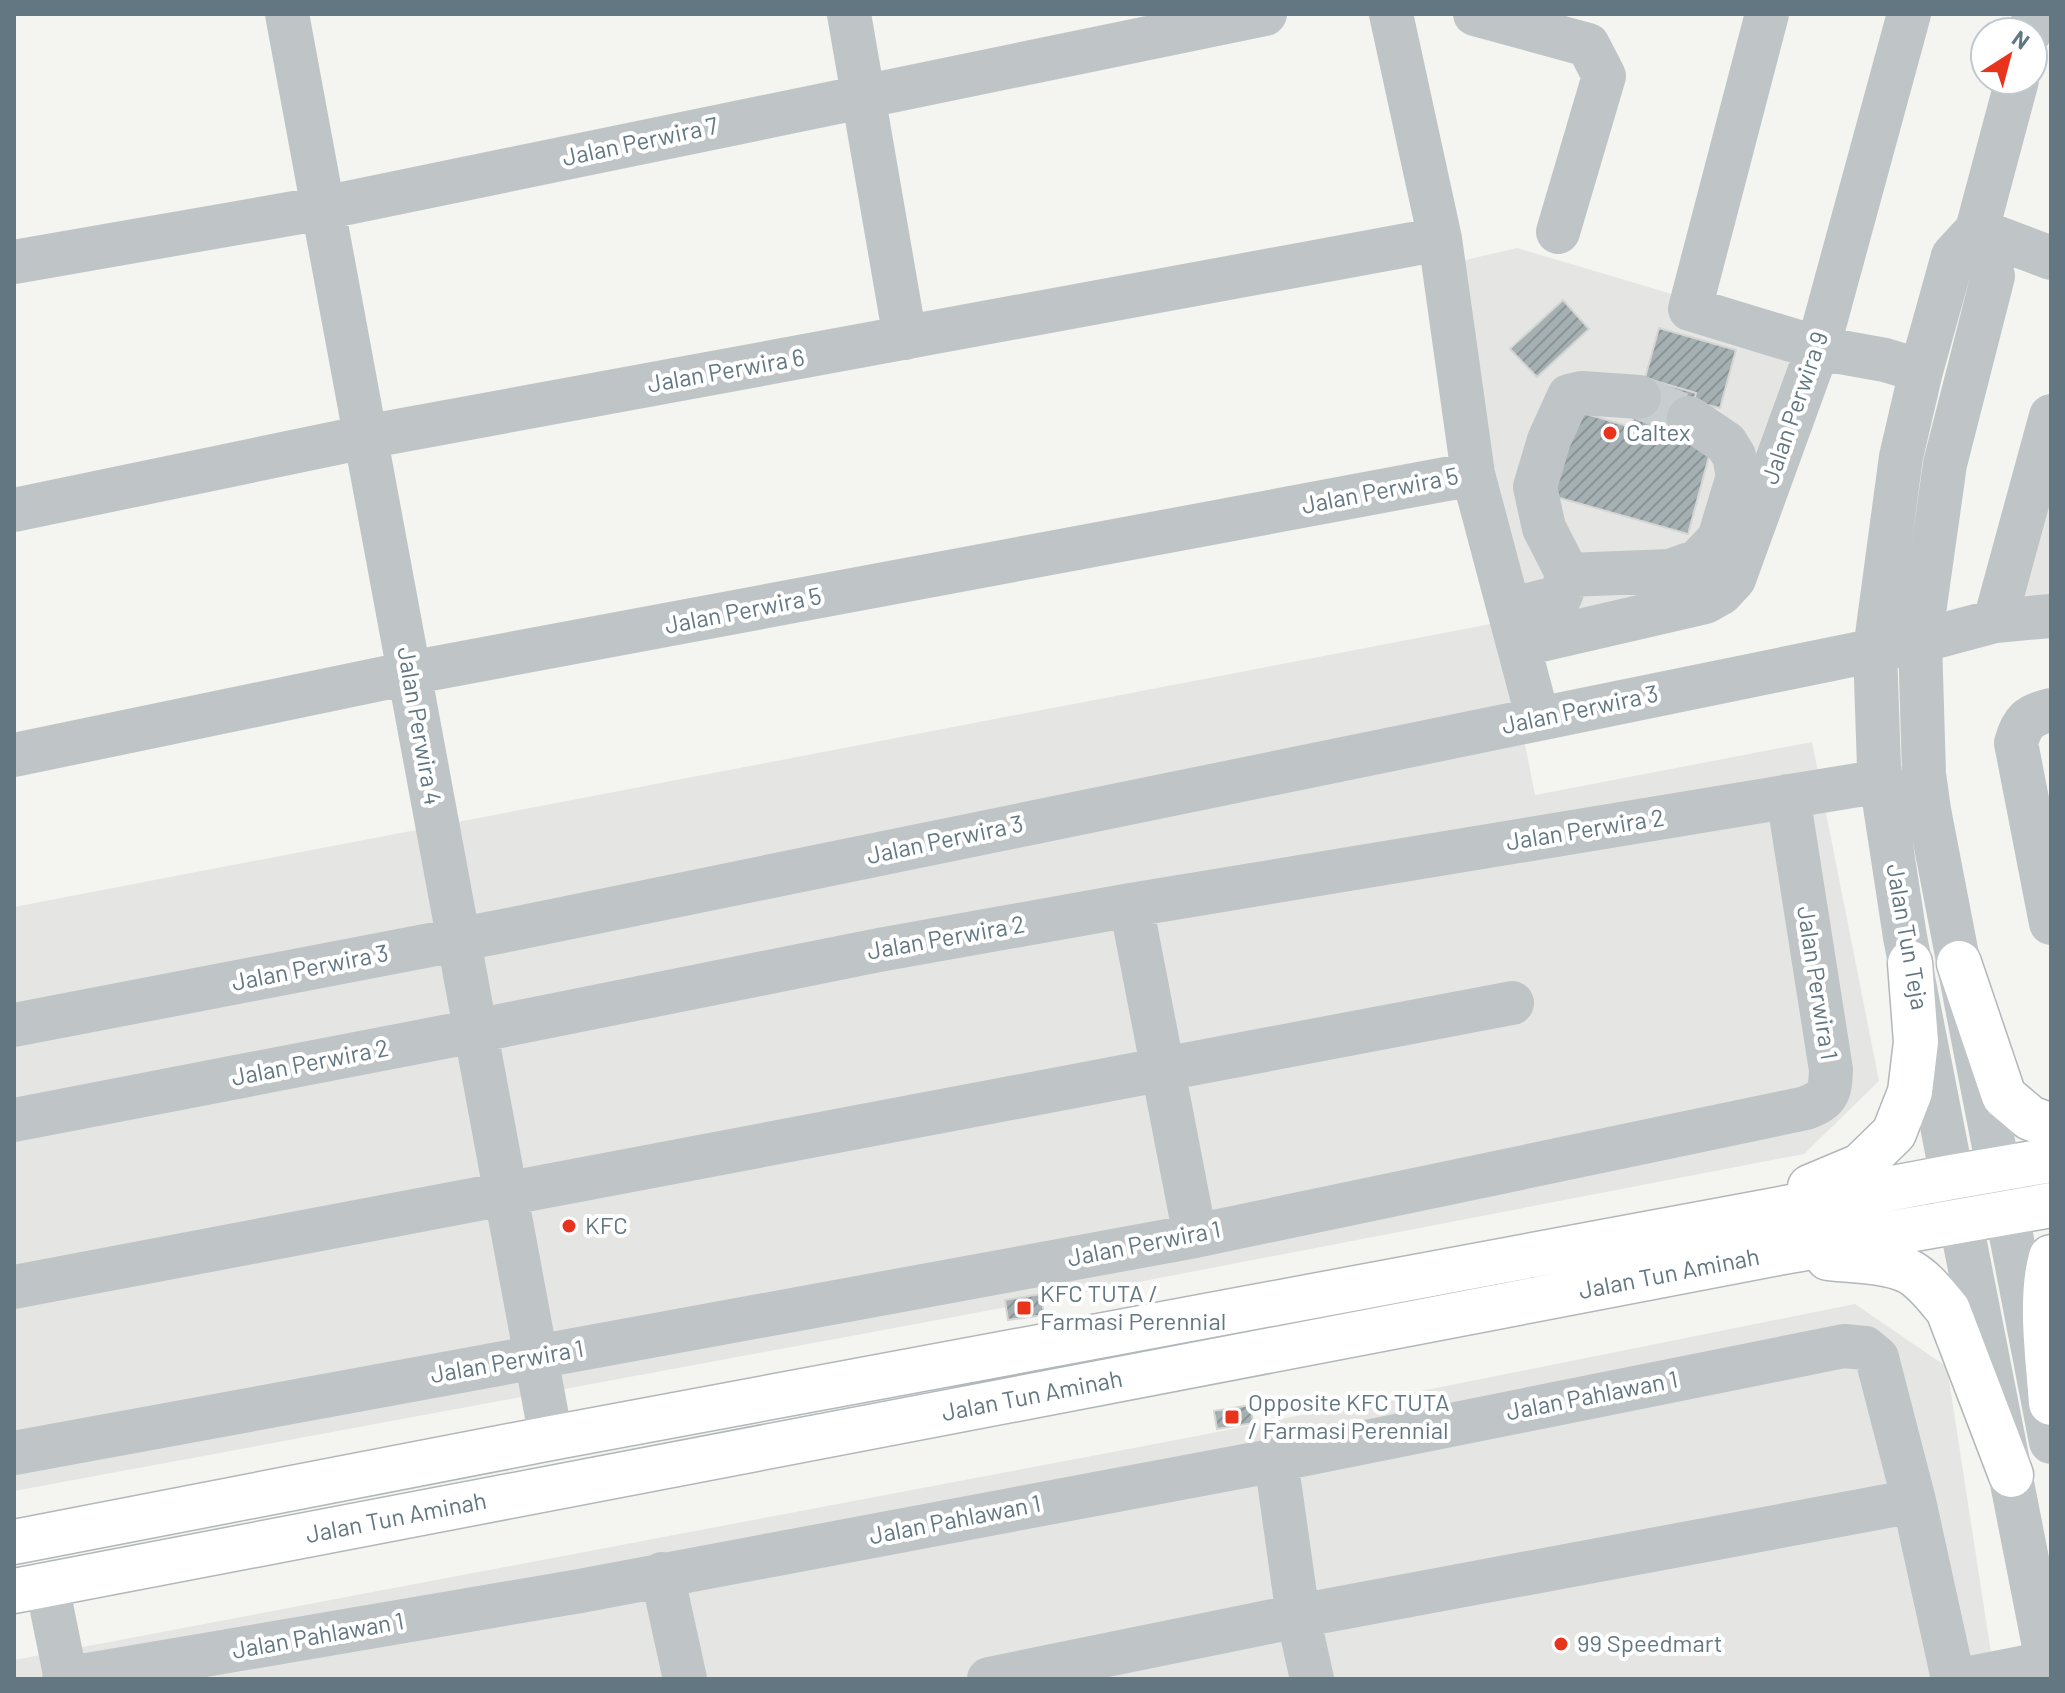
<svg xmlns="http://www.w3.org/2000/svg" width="2065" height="1693" viewBox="0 0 2065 1693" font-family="Barlow,sans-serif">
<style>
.built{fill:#e5e5e3}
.building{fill:url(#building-hatch);stroke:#d5d5d3;stroke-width:2}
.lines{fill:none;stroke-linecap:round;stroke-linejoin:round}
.minor-tunnel{stroke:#c8cecf;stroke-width:44;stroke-dasharray:44 22;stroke-linecap:butt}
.major-casing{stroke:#b2b7ba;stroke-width:47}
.minor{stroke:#bfc4c6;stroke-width:44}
.major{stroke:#fff;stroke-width:44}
.poi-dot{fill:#e8341c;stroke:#fff;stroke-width:3}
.labels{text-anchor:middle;stroke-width:8;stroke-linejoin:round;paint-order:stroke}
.street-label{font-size:24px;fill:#627782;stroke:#fff}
.poi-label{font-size:24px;fill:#627782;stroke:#fff;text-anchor:start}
</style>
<defs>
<pattern id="building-hatch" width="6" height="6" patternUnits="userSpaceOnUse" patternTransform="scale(2)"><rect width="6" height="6" fill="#a5b0b3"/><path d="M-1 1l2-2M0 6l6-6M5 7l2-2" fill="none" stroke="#8a9497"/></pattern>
</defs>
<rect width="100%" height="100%" fill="#f4f4f0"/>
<path class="built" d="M1517,248L1810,335L1711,586L1530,627L1494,466L1461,261Z
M2051,462V607L2010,610Z
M1501,622L1535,795L1812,742L1879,1081L1804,1154L1045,1300L14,1491V907Z
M1855,1304L1947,1367L1995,1679H14V1660L1197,1436Z"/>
<path class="building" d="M1563,300L1589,329L1537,377L1510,349Z
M1659,328L1736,350L1720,408L1694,402L1696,393L1645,378Z
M1645,378L1696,393L1683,441L1711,449L1688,534L1542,493L1566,408L1631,427Z
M1041,1294L1044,1315L1008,1320L1005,1300Z
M1251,1405L1253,1423L1217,1429L1214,1411Z"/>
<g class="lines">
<path class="minor-tunnel" d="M1639,397L1689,418"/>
<g class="major-casing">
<path id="major" d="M1959,963L2004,1096L2030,1118L2051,1126
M1810,1187L1860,1166L1894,1133L1910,1092L1916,1042L1910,963
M2051,1257C2039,1298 2048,1360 2051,1403
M1828,1258C1853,1261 1885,1260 1908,1271C1924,1279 1937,1297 1948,1310L2011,1475
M14,1542L551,1438L1952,1177L2051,1160
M14,1591L1778,1253L2051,1205"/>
</g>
<path class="minor" d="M287,14L551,1438
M849,14L905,338
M1391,14L1440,239L1473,474L1538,719
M1475,14L1588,45L1604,76L1558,232
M1767,14L1690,309L1818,348L1885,360L1921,371
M2030,32L2035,14
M2017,80L1977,230L1953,256L1921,371L1901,457L1875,650L1879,767L1905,937L2043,1641L2051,1647
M1977,230L1993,276L1945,464L1920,641L1924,774L1929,810L2051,1442
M1977,230L2051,258
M14,262L323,208L1265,14
M14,510L365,437L1440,239
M1568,575L1670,571L1698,561L1719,539L1738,476L1734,456L1726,443L1689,418
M1509,610L1560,597L1568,575L1544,528L1535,487L1549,440L1569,396L1582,393L1639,397
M1995,621L2051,616
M1519,645L1705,602L1721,593L1734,579L1818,348L1909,14
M2051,710C2029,715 2022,721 2016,743L2051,923
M14,755L409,673L1473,474
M1131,905L1195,1236
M14,1025L513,929L1920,641L1995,621L2051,416
M14,1120L475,1031L879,950L1131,905L1882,781
M14,1287L1512,1003
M14,1453L1195,1236L1806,1108C1828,1099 1830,1094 1831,1070L1788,796
M1276,1460L1298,1616L1312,1679
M662,1574L685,1679
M47,1585L66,1679
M64,1679L580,1591L1276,1460L1844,1346L1865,1348L1877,1358L1914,1501L1953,1679
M989,1679L1298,1616L1914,1501
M1965,1679L2051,1662"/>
<use href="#major" class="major"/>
</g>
<g class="poi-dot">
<circle cx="1610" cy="433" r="8"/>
<circle cx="569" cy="1226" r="8"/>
<rect x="1016" y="1300" width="16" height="16" rx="4"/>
<rect x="1224" y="1409" width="16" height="16" rx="4"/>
<circle cx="1561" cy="1644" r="8"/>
</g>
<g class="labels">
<g class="street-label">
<text transform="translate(640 142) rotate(-12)" y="8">Jalan Perwira 7</text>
<text transform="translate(726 371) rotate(-10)" y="8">Jalan Perwira 6</text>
<text transform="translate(1795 408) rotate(-71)" y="8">Jalan Perwira 9</text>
<text transform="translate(1380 491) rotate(-11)" y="8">Jalan Perwira 5</text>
<text transform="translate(743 611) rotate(-11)" y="8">Jalan Perwira 5</text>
<text transform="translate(1580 710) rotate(-12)" y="8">Jalan Perwira 3</text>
<text transform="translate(419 726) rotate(80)" y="8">Jalan Perwira 4</text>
<text transform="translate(1585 830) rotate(-9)" y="8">Jalan Perwira 2</text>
<text transform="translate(945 840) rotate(-12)" y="8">Jalan Perwira 3</text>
<text transform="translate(1907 937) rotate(80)" y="8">Jalan Tun Teja</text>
<text transform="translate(946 938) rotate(-10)" y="8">Jalan Perwira 2</text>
<text transform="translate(310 968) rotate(-11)" y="8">Jalan Perwira 3</text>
<text transform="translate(1817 983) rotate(81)" y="8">Jalan Perwira 1</text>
<text transform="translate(310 1063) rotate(-11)" y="8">Jalan Perwira 2</text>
<text transform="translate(1144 1244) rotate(-11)" y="8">Jalan Perwira 1</text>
<text transform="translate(1669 1274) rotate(-11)" y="8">Jalan Tun Aminah</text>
<text transform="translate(507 1362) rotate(-10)" y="8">Jalan Perwira 1</text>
<text transform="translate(1032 1396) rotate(-11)" y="8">Jalan Tun Aminah</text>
<text transform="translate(1592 1396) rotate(-11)" y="8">Jalan Pahlawan 1</text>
<text transform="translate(396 1518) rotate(-11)" y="8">Jalan Tun Aminah</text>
<text transform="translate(955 1520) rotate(-11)" y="8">Jalan Pahlawan 1</text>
<text transform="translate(318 1636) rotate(-10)" y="8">Jalan Pahlawan 1</text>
</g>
<g class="poi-label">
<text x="1626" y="441">Caltex</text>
<text x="585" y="1234">KFC</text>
<text x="1040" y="1302">KFC TUTA /<tspan x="1040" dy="28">Farmasi Perennial</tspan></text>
<text x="1248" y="1411">Opposite KFC TUTA<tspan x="1248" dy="28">/ Farmasi Perennial</tspan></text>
<text x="1577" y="1652">99 Speedmart</text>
</g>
</g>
<rect width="2065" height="1693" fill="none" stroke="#627782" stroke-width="32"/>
<g transform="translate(2009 56) rotate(36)"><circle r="38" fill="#ffffff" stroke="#c0c9cd" stroke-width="2"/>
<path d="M0-6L14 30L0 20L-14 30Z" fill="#e8341c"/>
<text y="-12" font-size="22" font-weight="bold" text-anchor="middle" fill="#627782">N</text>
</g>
</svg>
